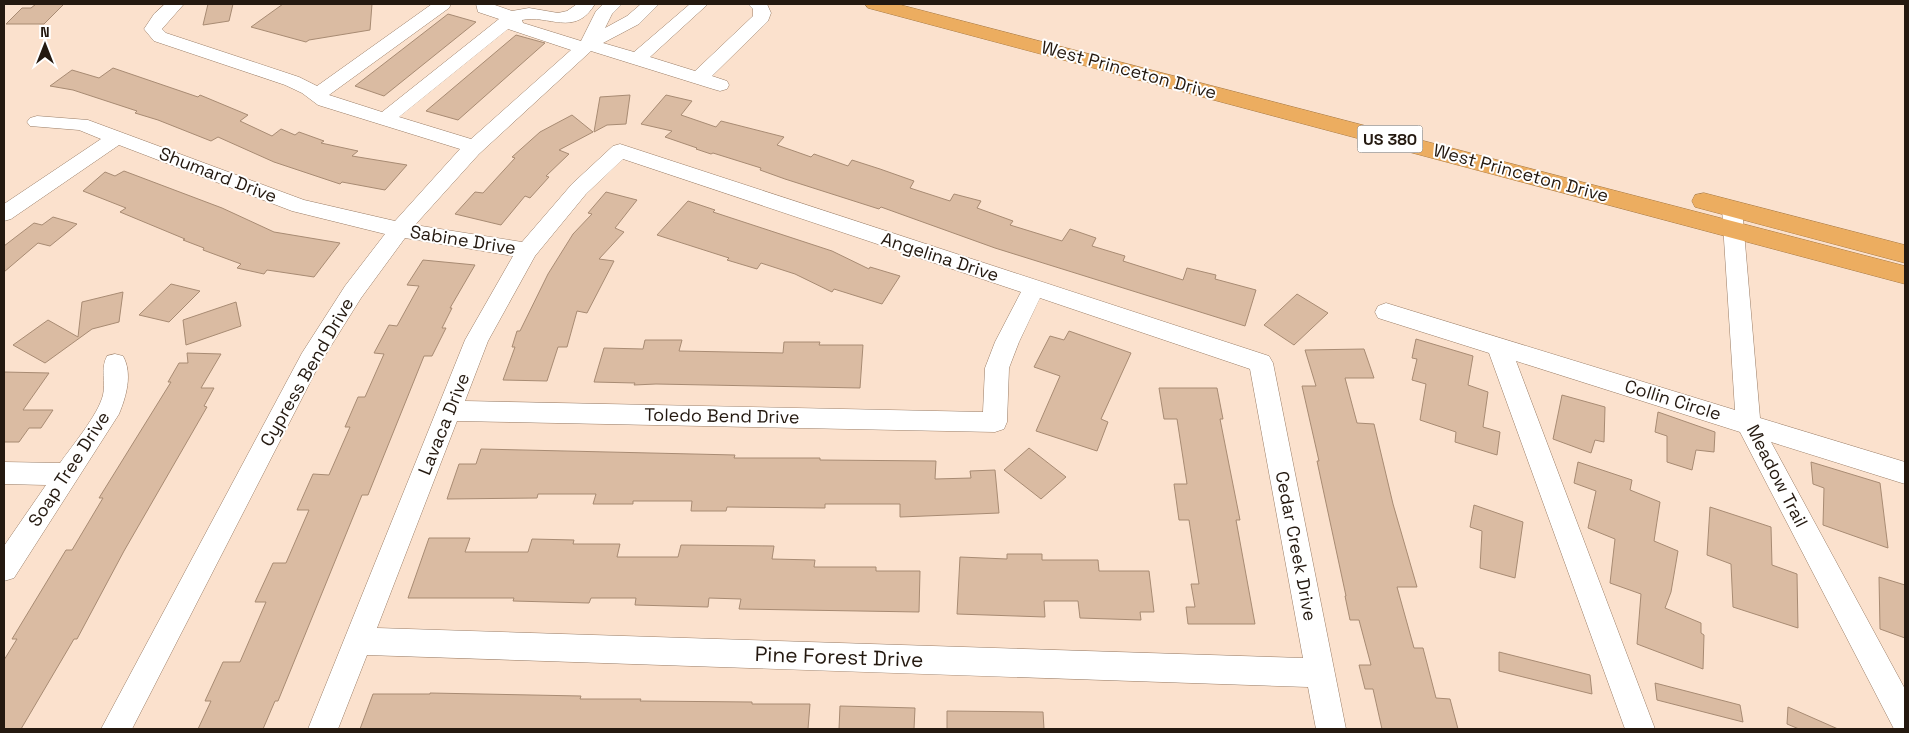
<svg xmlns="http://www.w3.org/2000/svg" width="1909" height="733" viewBox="0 0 1909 733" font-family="'Space Grotesk',sans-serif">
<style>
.building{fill:#dabba2;stroke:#a88b73}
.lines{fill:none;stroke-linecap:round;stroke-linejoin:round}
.minor-casing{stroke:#9a7d66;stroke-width:1}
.highway-casing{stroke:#a67944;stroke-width:1}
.minor{fill:#fff;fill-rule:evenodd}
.highway{fill:#ecad60;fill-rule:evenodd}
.labels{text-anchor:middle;stroke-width:4;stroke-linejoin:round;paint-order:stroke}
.shield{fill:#fff;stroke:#665e58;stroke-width:1}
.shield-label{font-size:16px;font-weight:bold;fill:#241910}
.street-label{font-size:18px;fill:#241910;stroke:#fff}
.near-street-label{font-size:21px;fill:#241910;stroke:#fff}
</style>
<rect width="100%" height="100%" fill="#fbe1cd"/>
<path class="building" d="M36,4H64L44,24H6L22,8H31Z
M208,4H233L229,21L203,25Z
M283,4H372L370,30L309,40L306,42L251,27Z
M448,14L476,22L384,96L355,86Z
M516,35L545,43L458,120L426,111Z
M113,68L198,97L200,95L248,115L240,121L272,136L281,129L295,135L299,132L324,141L321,143L358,151L352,156L407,165L385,190L342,182L340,184L274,162L218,137L211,141L158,120L135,113L137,111L73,90L50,86L72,70L99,78Z
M630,95L626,124L607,125L594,132L600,97Z
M666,95L692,101L681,115L716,127L721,121L784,137L777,145L811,157L814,154L848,166L852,160L880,169L914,181L910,188L950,201L954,194L981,201L977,208L1013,221L1010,225L1062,241L1070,229L1096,238L1092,246L1125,256L1123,261L1183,280L1187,268L1216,275L1215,279L1256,290L1245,326L995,248L881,207L879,209L785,179L760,170L761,168L713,153L711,154L696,149L697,148L665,137L672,131L641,124Z
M572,115L593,132L559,150L569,154L546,176L549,177L530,198L525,196L501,225L455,214L475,192L483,193L515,158L512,157L540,132Z
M124,171L222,208L274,232L340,243L314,277L267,270L264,274L237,268L241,264L203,250L204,248L183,240L185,239L120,212L126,208L83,191L105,172L115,176Z
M606,192L637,200L615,228L624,232L599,259L614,261L587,313L577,311L567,347H558L547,381L503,380L515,347H512L517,331H520L548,274L573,234L592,214L588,213Z
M688,201L715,210L713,212L832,251L869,269L870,267L900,276L882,304L834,289L832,292L795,274L761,263L757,269L727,260L729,258L657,235Z
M53,217L77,224L50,246L38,243L4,272V246L34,223L42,225Z
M423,260L475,265L450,308H452L442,328H446L432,356H424L368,495H362L278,701H275L263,729H198L211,701H205L223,662H240L266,602H255L273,563H286L309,510H297L313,474L329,475L350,427H345L358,397H365L384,354L374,353L389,325L397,326L419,286L407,285Z
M171,284L200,291L169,322L139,315Z
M123,292L119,322L92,329L45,363L13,345L48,320L78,337L82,302Z
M1297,294L1328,313L1294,345L1264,325Z
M236,302L241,326L186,345L183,320Z
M1069,331L1131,353L1101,419L1108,422L1097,451L1036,431L1060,376L1034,367L1050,336L1064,340Z
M1416,339L1473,356L1468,385L1488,392L1483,427L1500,432L1497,455L1455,442L1456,432L1420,420L1426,384L1412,380L1417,359L1412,358Z
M645,340H682L679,351L783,353L784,342H820L819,345H863L860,388L656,384L634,385L635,383L594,382L604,348L643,349Z
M1364,349L1374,378H1345L1357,423L1374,424L1393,504L1417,587H1397L1414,648H1423L1436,698L1450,699L1458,729H1382L1373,689H1365L1359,665H1371L1359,620H1350L1345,596H1346L1317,461H1319L1302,386H1316L1305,350Z
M187,353L221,354L201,388H214L204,406L207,407L124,551L77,639H74L21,729H4V660L17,639H12L66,550H72L103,498H99L171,382H168L179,363H188Z
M4,372L49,373L23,410H53L41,428H29L19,442H4Z
M1159,388H1217L1223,419H1220L1240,520H1236L1255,624H1188L1186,607H1195L1191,584H1199L1189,520H1179L1174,484H1187L1177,419H1164Z
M1562,395L1605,407L1604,442L1595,440L1591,453L1553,439Z
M1658,412L1715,432L1714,452L1696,450L1692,470L1667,462V436L1655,432Z
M1029,448L1066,477L1041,499L1004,470Z
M481,449L735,455L734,458H820V460L936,461L935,479L971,478L970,471L995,470L999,513L900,517V504H825V508L727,507L726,511H691L692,501H633V504H593L596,494H538L537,498L447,499L459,464H476Z
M1578,462L1632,480L1630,490L1660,502L1654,541L1678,551L1671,592L1665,608L1701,623V633L1704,635L1703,669L1637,644L1641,594L1610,583L1615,539L1588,528L1596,491L1574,483Z
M1811,462L1880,483L1888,548L1823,525L1824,488L1813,484Z
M1474,505L1523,522L1515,578L1480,568L1482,531L1470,527Z
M1710,507L1771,527L1772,565L1797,574L1798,628L1733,607L1731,564L1707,555Z
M429,538H470L465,552H528L532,539L574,540L573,544H620L617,557H678L681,545L774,546L772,559L815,560L814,567H876V571H920L919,612L739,609L741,599L709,598L708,607L635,605L636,598H591L589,603L513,601L514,598H408Z
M1007,554H1042V560H1098L1099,571H1149L1154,612H1140L1141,620L1080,618L1078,601H1044L1045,617L957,614L960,557L1007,559Z
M1879,577L1905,585V638L1880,629Z
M1499,652L1590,675L1592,694L1499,671Z
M1655,683L1740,705L1743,722L1657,700Z
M430,693L581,696L580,699H641L640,701L752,702V704H810L808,729H360L373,694H430Z
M840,706L915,708L914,729H839Z
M1788,707L1838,729H1799L1787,724Z
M947,711L1043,712L1044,729H947Z"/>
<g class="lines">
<g class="minor-casing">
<path id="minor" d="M165,4H184L162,29L166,33L299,77L317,86L432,4H451L449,8L329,95L382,112L499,19L478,12L476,4H492L512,11L529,8L558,13L567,11L577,4H595C575,38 548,14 522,20L523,23L581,41L596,11L603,4H622L612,14L605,28L627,16L641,4H659L639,24L603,43L634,52L690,4H708L650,57L695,71L753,16V9L748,4H767L771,13L768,21L712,76L727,81L729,85L727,89L720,91L713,89L591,51L479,154L415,225L522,242L572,184L613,146L620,144L1269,356L1273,363L1346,729H1316L1308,687L367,655L338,729H308L465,340L513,256L405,238L361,298L319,365L132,729H101L302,353L345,286L385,234L292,211L119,145L11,219L4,221V204L101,139L79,130L30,126L27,122L30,118L37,116L88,120L304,200L395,221L460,149L318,105L302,93L285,85L154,41L144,29L154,14ZM508,29L571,50L471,139L399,117ZM623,159L1021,292L995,342L985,368L983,412L465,401L488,341L535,256L586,194ZM1040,298L1250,369L1303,658L377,628L457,421L995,432L1004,429L1007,422L1009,368L1019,342Z
M1732,201L1739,203L1742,208L1760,418L1905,462V484L1771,442L1905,689V729H1894L1740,432L1516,361L1655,729H1625L1489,353L1378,318L1375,312L1378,306L1386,303L1735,410L1722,208L1725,203Z
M115,354L123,356C133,374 126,397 119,414L14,578L4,581V546L46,485L4,484V462L60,463C72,446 98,415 103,395C106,382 100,369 107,356Z"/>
</g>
<g class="highway-casing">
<path id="highway" d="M865,4H897L1905,266V284L868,8Z
M1704,193L1905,245V263L1695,207L1692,201L1695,195Z"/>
</g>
<use href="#minor" class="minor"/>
<use href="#highway" class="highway"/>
</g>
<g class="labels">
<rect class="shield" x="1357.5" y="125.5" width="65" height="27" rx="4"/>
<g class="shield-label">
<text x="1390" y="145">US 380</text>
</g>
<g class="street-label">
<text transform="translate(1129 70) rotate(15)" y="6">West Princeton Drive</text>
<text transform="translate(1521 173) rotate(15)" y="6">West Princeton Drive</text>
<text transform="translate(218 175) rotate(21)" y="6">Shumard Drive</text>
<text transform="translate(463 240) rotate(9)" y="6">Sabine Drive</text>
<text transform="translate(940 257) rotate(18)" y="6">Angelina Drive</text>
<text transform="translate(307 372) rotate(-60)" y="6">Cypress Bend Drive</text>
<text transform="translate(1673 400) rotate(17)" y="6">Collin Circle</text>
<text transform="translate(722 416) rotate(1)" y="6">Toledo Bend Drive</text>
<text transform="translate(444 424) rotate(-68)" y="6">Lavaca Drive</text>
<text transform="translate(69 469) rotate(-57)" y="6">Soap Tree Drive</text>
<text transform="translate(1777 476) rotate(63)" y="6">Meadow Trail</text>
<text transform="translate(1296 546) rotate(79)" y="6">Cedar Creek Drive</text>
</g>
<g class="near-street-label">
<text transform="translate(839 657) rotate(2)" y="7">Pine Forest Drive</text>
</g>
</g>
<rect width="1909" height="733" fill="none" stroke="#241910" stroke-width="10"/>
<g transform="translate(45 45)" stroke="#ffffff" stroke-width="4" paint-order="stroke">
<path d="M0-4L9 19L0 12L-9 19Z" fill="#241910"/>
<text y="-8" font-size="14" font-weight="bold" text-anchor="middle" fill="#241910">N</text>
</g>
</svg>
